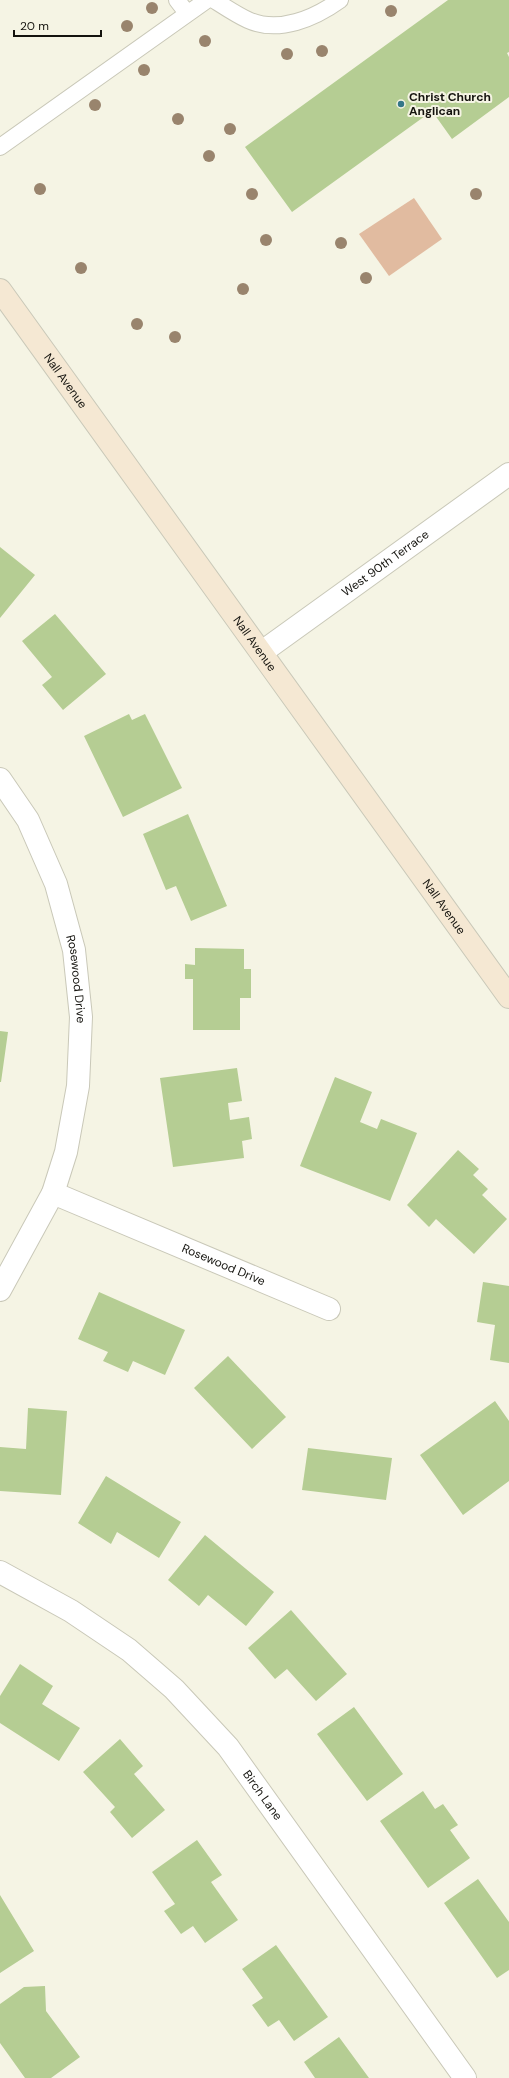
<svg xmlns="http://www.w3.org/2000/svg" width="509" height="2078" viewBox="0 0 509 2078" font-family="'DM Sans',sans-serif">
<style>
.green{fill:#e1bba0}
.building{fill:#b5cd93}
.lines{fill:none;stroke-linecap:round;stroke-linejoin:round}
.lane-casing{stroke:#c9c8b8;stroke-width:18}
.street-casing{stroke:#c9c8b8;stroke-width:24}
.secondary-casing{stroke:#c9c8b8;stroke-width:24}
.lane{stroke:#fff;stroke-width:16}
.street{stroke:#fff;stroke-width:22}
.secondary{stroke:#f5e8d3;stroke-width:22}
.tree{fill:#99846d}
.poi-dot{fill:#347688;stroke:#f5f4e4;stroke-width:1.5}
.labels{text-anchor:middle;stroke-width:4;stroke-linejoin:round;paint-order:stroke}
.poi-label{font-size:12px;font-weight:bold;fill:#14130e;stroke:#f5f4e4;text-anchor:start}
.street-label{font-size:12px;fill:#14130e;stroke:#f5f4e4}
</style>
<rect width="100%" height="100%" fill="#f5f4e4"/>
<path class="green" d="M414,198L442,239L389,276L359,234Z"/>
<path class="building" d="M448,0H509V52L507,53L509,57V97L452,139L432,111L292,212L245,147Z
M0,547L35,575L0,618Z
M55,614L106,674L63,710L42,685L52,677L22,641Z
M129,714L132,720L145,714L182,788L123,817L84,736Z
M188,814L227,906L191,921L176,886L166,890L143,834Z
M195,948L244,949V969H251V998H240V1030H193V979H185V964L195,965Z
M0,1031L8,1032L1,1082H0Z
M237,1068L242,1101L228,1103L230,1120L249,1117L252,1139L242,1141L244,1158L173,1167L160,1078Z
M335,1077L372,1092L360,1122L377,1129L381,1119L417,1133L390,1201L300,1166Z
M458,1150L479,1169L473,1175L488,1189L482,1195L507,1219L474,1254L436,1219L429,1227L407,1205Z
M483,1282L509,1286V1363L490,1360L495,1325L477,1322Z
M99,1292L185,1330L165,1375L133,1361L128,1372L103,1361L108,1352L78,1339Z
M228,1356L286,1417L252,1449L194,1388Z
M495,1401L509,1421V1481L463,1515L420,1455Z
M28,1408L67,1411L61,1495L0,1491V1447L26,1449Z
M308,1448L392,1458L386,1500L302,1490Z
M106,1476L181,1522L159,1558L117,1532L111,1544L78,1523Z
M205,1535L274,1592L246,1626L208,1595L199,1606L168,1580Z
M291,1610L347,1674L316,1701L287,1669L275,1679L248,1648Z
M20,1664L53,1686L42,1704L80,1728L59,1761L0,1723V1696Z
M354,1707L403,1774L367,1801L317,1734Z
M120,1739L143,1766L134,1774L165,1810L132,1838L110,1812L115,1807L83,1772Z
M423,1791L435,1809L443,1804L458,1825L450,1830L470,1858L428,1888L380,1821Z
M197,1840L222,1875L211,1882L238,1920L205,1943L193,1926L181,1934L164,1911L175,1904L152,1872Z
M478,1879L509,1922V1970L497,1978L444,1903Z
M0,1895L34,1951L0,1973Z
M276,1945L328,2017L294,2041L279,2020L268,2027L252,2005L263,1998L242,1969Z
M45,1986L46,2011L80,2057L51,2078H25L0,2043V2004L24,1987Z
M339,2037L369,2078H315L304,2062Z"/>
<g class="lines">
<g class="lane-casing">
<path id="lane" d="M177,0L187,13
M214,0C225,7 237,15 248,20C279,34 315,18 340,0
M0,147L207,0"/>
</g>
<g class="street-casing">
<g id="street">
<path id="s1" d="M262,652L509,474"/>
<path id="s2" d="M0,779L28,820L56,884L74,950L81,1017L78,1086L66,1152L53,1193L0,1290"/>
<path id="s3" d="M53,1193L329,1309"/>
<path id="s4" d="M0,1572L71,1611L129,1650L174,1689L228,1747L465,2078"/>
</g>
</g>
<g class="secondary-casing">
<g id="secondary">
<path id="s5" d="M0,290L509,997"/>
</g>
</g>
<use href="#lane" class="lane"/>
<use href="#street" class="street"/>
<use href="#secondary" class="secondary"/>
</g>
<g class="tree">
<circle cx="152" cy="8" r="6"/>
<circle cx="391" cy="11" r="6"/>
<circle cx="127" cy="26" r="6"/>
<circle cx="205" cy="41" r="6"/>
<circle cx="322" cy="51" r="6"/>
<circle cx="287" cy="54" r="6"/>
<circle cx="144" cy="70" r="6"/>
<circle cx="95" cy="105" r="6"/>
<circle cx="178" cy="119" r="6"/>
<circle cx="230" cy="129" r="6"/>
<circle cx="209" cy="156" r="6"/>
<circle cx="40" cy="189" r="6"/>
<circle cx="252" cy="194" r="6"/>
<circle cx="476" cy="194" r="6"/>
<circle cx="266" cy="240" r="6"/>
<circle cx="341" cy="243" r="6"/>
<circle cx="81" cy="268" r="6"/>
<circle cx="366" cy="278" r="6"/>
<circle cx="243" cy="289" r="6"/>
<circle cx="137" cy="324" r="6"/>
<circle cx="175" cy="337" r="6"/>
</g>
<circle class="poi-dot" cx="401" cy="104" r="4"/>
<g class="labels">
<g class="poi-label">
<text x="409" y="101">Christ Church<tspan x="409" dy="14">Anglican</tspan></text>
</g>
<g class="street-label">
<text dy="4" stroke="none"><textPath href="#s5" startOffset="112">Nall Avenue</textPath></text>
<text dy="4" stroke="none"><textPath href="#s1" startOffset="152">West 90th Terrace</textPath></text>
<text dy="4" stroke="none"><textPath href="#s5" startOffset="436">Nall Avenue</textPath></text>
<text dy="4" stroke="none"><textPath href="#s5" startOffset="760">Nall Avenue</textPath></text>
<text dy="4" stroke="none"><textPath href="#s2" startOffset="217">Rosewood Drive</textPath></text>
<text dy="4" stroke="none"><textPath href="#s3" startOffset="185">Rosewood Drive</textPath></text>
<text dy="4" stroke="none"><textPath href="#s4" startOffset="349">Birch Lane</textPath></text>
</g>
</g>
<path d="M14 30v6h87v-6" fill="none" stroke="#14130e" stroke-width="2"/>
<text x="20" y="30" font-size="12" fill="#14130e" stroke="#f5f4e4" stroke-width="3" paint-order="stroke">20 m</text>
</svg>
